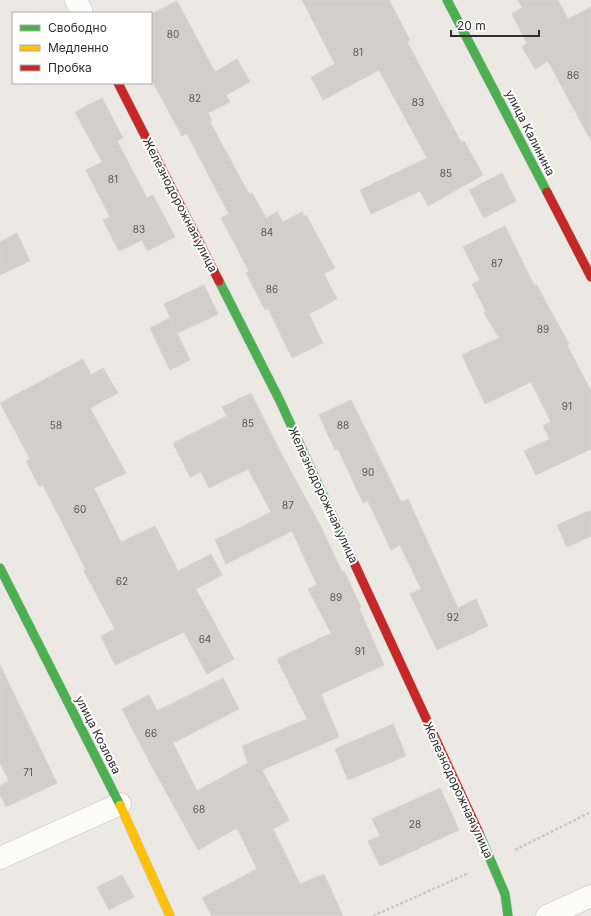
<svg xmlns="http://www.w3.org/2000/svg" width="591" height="916" viewBox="0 0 591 916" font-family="Inter,sans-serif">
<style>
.building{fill:#d1cecb;stroke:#d7d4d0}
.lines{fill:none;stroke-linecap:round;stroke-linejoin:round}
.street-casing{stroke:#c5c4c5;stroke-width:23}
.fast-casing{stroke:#c5c4c5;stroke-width:10}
.slow-casing{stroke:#c5c4c5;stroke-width:10}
.jam-casing{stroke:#c5c4c5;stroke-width:10}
.path{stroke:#c9c9c8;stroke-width:2.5;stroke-dasharray:3 2;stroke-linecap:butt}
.street{stroke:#fcfcfb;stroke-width:22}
.fast{stroke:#4caf50;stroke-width:9}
.slow{stroke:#ffc107;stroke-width:9}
.jam{stroke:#c62828;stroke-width:9}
.labels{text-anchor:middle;stroke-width:4;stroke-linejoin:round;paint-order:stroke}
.number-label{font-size:10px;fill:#585857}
.street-label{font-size:12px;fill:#2e2e2e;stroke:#fff}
</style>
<rect width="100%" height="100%" fill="#ece8e4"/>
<path class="building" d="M302,0H389L410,40L407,42L461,142L464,141L483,175L428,206L420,191L371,214L360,190L427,158L379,70L323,100L311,77L335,64Z
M518,0H558L568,19L591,7V141L548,61L535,69L522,47L527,43L512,14L522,8Z
M177,1L215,72L237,59L250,82L226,95L230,102L208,113L212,121L210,122L249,194L252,193L266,218L277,212L283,222L302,212L304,217L306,215L335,268L324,274L337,299L309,314L323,343L292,358L268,308L265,310L246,273L249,271L221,218L229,214L187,134L182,136L151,79V14Z
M102,98L123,138L117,141L147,198L153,195L175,237L147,251L142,240L119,251L103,220L110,217L86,170L102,162L75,112Z
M502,173L516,201L484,218L469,190Z
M505,226L534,285L536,284L569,344L567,345L591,391V449L536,475L524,451L550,439L543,426L551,422L531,382L485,404L462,355L499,338L484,313L486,312L472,284L480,280L463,247Z
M17,233L30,261L0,275V242Z
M204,285L218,314L178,333L164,304Z
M170,318L190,360L170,370L150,328Z
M83,359L91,375L103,368L118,393L90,408L126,473L94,488L121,542L155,526L178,571L211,554L222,575L196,589L234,659L207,674L184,632L115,665L101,636L115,629L84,571L86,570L43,485L39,486L26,461L30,459L0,403Z
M251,393L282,455L320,525L342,572L344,571L361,607L359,608L384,665L321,694L339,737L262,770L289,820L273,829L300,884L324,874L343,916H212L202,898L257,869L237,828L198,850L149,761L122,709L149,695L157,711L223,678L239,709L173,743L197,791L248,763L242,746L307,719L277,659L331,633L308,589L317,585L292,531L226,564L215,540L271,512L248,469L209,488L201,472L190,477L173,443L227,416L222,407Z
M351,400L401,502L408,499L458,608L476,599L488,626L437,650L410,594L421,589L400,545L391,550L368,501L363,503L338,449L335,450L319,415Z
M591,510V536L567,547L557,525Z
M0,665L57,783L6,807L0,795V786L9,781L0,763Z
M393,724L406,756L348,780L335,749Z
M440,788L459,830L380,866L368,841L380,836L372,819Z
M122,875L134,897L109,910L97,887Z"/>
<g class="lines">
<g class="street-casing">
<path id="street" d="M76,0L82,13
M0,858L120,804
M547,916L591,896"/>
</g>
<g class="fast-casing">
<path id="fast" d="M447,0L547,192
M219,281L280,401L344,541
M0,568L120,805
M479,833L505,894L508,916"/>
</g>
<g class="slow-casing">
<path id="slow" d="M120,805L170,916"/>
</g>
<g class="jam-casing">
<path id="jam" d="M118,83L219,281
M547,192L591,277
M344,541L479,833"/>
</g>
<path class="path" d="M515,850L591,812
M373,916L469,873"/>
<use href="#street" class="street"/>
<use href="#fast" class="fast"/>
<use href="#slow" class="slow"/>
<use href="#jam" class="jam"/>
</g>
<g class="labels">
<g class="number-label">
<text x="173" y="38">80</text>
<text x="358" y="56">81</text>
<text x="573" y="79">86</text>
<text x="195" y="102">82</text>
<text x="418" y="106">83</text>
<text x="446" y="177">85</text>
<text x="113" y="183">81</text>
<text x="139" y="233">83</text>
<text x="267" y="236">84</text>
<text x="497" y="267">87</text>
<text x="272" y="293">86</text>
<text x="543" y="333">89</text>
<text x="567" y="410">91</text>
<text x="248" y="427">85</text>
<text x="56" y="429">58</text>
<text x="343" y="429">88</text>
<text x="368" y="476">90</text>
<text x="288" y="509">87</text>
<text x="80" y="513">60</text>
<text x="122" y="585">62</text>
<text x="336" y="601">89</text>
<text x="453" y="621">92</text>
<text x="205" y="643">64</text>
<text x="360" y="655">91</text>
<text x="151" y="737">66</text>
<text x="28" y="776">71</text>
<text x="199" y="813">68</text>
<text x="415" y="828">28</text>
</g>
<g class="street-label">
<text transform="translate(530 133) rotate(63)" y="4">улица Калинина</text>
<text transform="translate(180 205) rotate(63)" y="4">Железнодорожная улица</text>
<text transform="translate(323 495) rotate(65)" y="4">Железнодорожная улица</text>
<text transform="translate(98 735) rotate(63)" y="4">улица Козлова</text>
<text transform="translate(458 790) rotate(65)" y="4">Железнодорожная улица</text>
</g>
</g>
<rect x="12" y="12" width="140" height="72" fill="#ffffff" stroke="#ababab"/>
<rect x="20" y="25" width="20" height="6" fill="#4caf50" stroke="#ababab"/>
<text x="48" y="32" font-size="12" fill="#2e2e2e">Свободно</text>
<rect x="20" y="45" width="20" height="6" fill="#ffc107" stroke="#ababab"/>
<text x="48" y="52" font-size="12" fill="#2e2e2e">Медленно</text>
<rect x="20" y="65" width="20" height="6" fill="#c62828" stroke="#ababab"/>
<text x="48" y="72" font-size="12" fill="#2e2e2e">Пробка</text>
<path d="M451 30v6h88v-6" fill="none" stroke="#2e2e2e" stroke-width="2"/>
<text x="457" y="30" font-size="12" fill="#2e2e2e" stroke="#ffffff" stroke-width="3" paint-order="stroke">20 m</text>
</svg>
